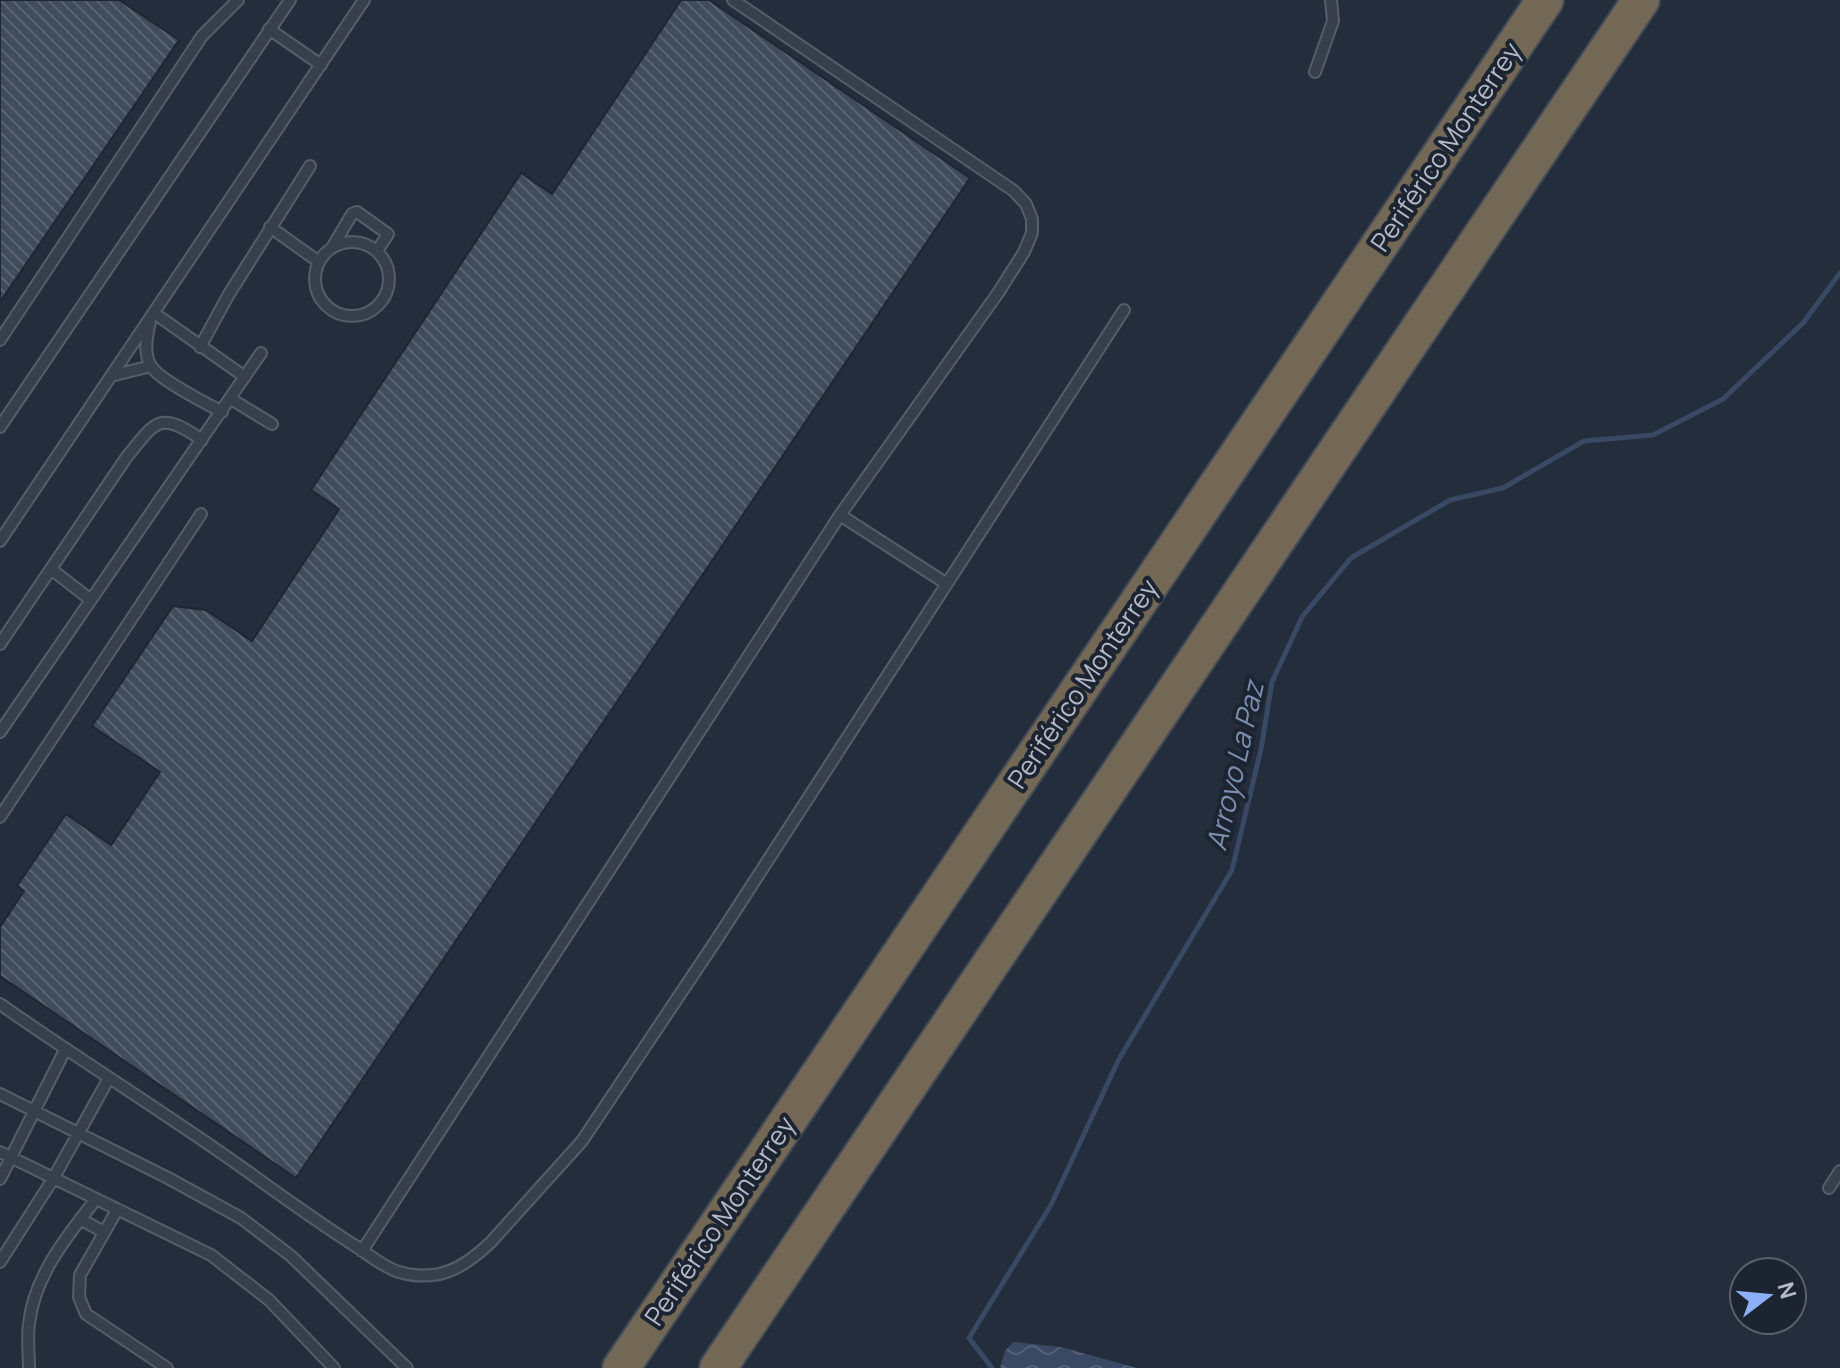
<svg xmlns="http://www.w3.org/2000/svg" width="1840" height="1368" viewBox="0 0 1840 1368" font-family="Manrope,sans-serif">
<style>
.water{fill:url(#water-waves)}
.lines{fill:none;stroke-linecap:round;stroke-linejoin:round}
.stream{stroke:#394863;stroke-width:5}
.building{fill:url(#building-back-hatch);stroke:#1f2633;stroke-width:2}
.service-casing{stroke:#565d6a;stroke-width:14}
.motorway-casing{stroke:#434a57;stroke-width:40}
.service{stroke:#383f4c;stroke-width:10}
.motorway{stroke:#726855;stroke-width:36}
.labels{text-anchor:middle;stroke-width:8;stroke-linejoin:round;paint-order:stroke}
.street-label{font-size:26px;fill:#b4bac8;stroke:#1d2431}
.water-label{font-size:28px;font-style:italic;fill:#7c8faf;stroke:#1d2431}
</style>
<defs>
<pattern id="water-waves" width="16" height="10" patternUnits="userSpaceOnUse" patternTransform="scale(2)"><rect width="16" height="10" fill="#394863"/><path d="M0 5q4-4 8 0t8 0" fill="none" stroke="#536078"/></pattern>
<pattern id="building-back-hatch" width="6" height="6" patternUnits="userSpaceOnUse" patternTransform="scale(2)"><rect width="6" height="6" fill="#404b5b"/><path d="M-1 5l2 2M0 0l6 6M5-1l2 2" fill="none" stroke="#596371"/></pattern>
</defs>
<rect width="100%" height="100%" fill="#242d3c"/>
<path class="water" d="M1013,1342L1061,1347L1137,1368H1000L1005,1351Z"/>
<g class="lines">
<path class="stream" d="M992,1368L969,1338L1051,1205L1119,1059L1232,870L1261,749L1272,682L1302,617L1351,558L1450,500L1503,488L1584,441L1653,435L1723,399L1803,323L1840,273"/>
</g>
<path class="building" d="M0,0H119L179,40L0,302Z
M681,0H709L970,178L296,1178L0,976V927L24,891L17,886L66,814L111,845L160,772L92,726L173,606L206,610L252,641L339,509L311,490L521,173L552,194Z"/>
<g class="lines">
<g class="service-casing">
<path id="service" d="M269,29L321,65
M1315,72L1333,21L1331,0
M270,227L319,262
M315 279a37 37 0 1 1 74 0a37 37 0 1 1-74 0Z
M333,246L352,214L357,212L388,234L377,251
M154,313L245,377
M150,322C147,335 143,353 151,366C159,380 206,403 222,412
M0,340L202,36L238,0
M200,347L229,294L310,166
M111,376L151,366
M231,399L272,424
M0,427L290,0
M840,515L947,584
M0,541L364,0
M51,569L91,600
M0,644L126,458C156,421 159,410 202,440
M0,732L261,353
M0,817L201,514
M0,1004C81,1061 166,1113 247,1171C283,1197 319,1223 357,1247C369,1255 385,1268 399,1272C438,1283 464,1268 491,1242L582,1141L717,939L1124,310
M0,1094L168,1178L241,1218L291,1256L407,1368
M0,1152L211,1255L269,1300L334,1368
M0,1179L65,1050
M1829,1188L1840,1171
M117,1210L80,1275L79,1297L86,1314L167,1368
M80,1219L104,1232
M362,1251L840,515L998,293L1024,252L1032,233V219L1026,204L1014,191L733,0
M0,1262L53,1179L109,1078
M29,1368C29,1354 27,1338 29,1324C34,1276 67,1236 96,1199"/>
</g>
<g class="motorway-casing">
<path id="motorway" d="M621,1368L1545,0
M718,1368L1641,0"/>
</g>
<use href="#service" class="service"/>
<use href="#motorway" class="motorway"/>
</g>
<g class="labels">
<g class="street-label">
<text transform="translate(1446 147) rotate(-56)" y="9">Periférico Monterrey</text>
<text transform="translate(1083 684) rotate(-56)" y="9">Periférico Monterrey</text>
<text transform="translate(720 1221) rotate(-56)" y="9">Periférico Monterrey</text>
</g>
<g class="water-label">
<text transform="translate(1235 766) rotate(-77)" y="10">Arroyo La Paz</text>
</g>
</g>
<g transform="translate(1768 1296) rotate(74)"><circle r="38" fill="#1d2431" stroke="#59606d" stroke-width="2"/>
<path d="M0-6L14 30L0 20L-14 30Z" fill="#8caff5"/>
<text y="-12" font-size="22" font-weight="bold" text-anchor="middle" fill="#b4bac8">N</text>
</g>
</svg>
